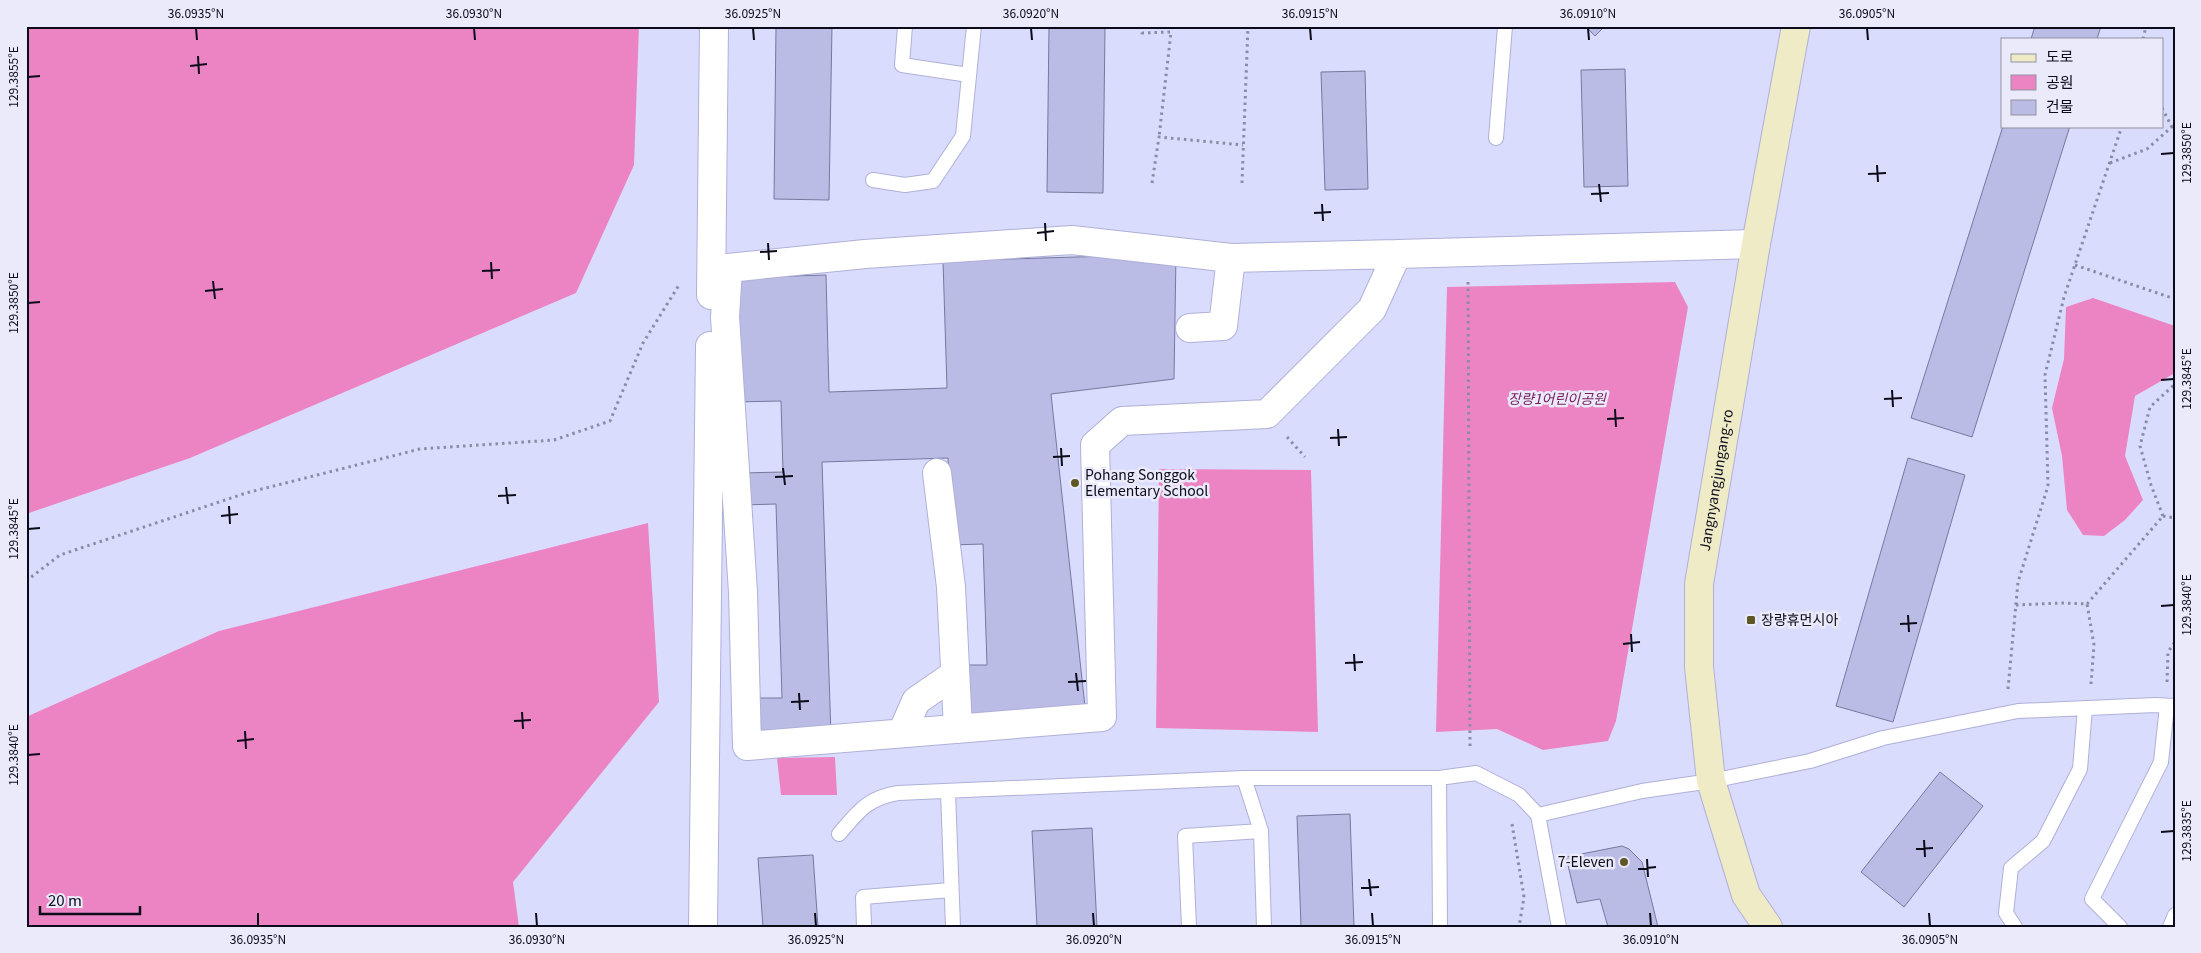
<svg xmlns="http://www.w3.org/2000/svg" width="2201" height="953" viewBox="0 0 2201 953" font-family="Georgia,'Noto Sans KR',serif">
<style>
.green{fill:#ec84c4}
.building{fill:#bbbce5;stroke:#77789d}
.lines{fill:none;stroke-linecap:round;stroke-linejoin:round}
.lane-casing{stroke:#afb0d8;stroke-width:16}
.street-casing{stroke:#afb0d8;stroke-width:30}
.secondary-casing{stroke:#afb0d8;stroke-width:30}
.path{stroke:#8a8ba4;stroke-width:3;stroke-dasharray:2.5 4;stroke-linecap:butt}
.lane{stroke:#fff;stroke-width:14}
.street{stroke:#fff;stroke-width:28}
.secondary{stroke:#eeebc6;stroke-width:28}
.ticks{fill:none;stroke:#0c0b19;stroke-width:2}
.poi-dot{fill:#5c5724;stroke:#eaeafb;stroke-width:2}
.labels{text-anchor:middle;stroke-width:5;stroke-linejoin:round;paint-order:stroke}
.park-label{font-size:14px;font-style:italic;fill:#781b5a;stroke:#eaeafb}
.poi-label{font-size:14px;fill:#0c0b19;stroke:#eaeafb;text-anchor:start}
.street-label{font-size:14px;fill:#0c0b19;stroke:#eaeafb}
.neatline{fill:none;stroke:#0c0b19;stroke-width:2}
.ticks-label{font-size:12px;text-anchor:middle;fill:#0c0b19}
</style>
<rect width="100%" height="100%" fill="#dadcfd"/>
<path class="green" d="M26,26H639L634,165L576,293L190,458L26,514Z
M1675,282L1688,307L1616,721L1608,741L1543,750L1497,729L1436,732L1447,287Z
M2093,298L2175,326V373L2135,396L2125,456L2143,500L2125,520L2104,536L2083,535L2067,510L2062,456L2052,408L2064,359L2066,307Z
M1159,469L1311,470L1318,732L1156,728Z
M648,523L659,702L513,882L519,927H26V717L219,631Z
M835,757L837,795H781L777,758Z"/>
<path class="building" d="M776,26H832L829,200L774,199Z
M1049,26H1105L1103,193L1047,192Z
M1585,26H1605L1595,36Z
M2035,26H2101L2097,39H2031Z
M1625,69L1628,186L1584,187L1581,70Z
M1365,71L1368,189L1325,190L1321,72Z
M2003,126H2070L1972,437L1911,418Z
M1176,254L1174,379L1051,394L1086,716L960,715L956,665H987L983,544L951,545L948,458L822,462L831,736L750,739L749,698H782L776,504L743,505L742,473L783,472L781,401L733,402L730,278L826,275L829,392L947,388L943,261Z
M1908,458L1965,475L1893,722L1836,706Z
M1940,772L1983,806L1904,907L1861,872Z
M1350,814L1354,927H1301L1297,816Z
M1092,828L1097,927H1037L1032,831Z
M1622,846L1629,849L1642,862L1658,927H1608L1600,899L1577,903L1566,857Z
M813,855L818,927H763L758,858Z"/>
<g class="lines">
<g class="lane-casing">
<path id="lane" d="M905,26L902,65L969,75
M1496,138L1505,26
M873,180L905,185L933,181L963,136L974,26
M1244,778L1261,831L1264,927
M1439,778L1440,927
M948,792L953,927
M1538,815L1642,791L1711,781L1810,761L1883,738L2018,711L2155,705L2175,706
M839,834C858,812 867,798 898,793L1244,778H1439L1476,773L1519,795L1538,815L1559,927
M864,927L863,897L951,890
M1189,927L1185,836L1261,831
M2015,927L2006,913L2011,868L2043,841L2080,769L2085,708
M2120,927L2092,899L2161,762L2167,706
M2170,927L2175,915"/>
</g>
<g class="street-casing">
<path id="street" d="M1397,254L1231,258L1072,240L865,254L728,268L725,317L743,592L747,746L1102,717L1095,445L1122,421L1267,414L1372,309L1397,254L1756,244
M711,295L714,26
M1190,328L1223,326L1231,258
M937,473L951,587L958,729
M902,733L916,701L955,674
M703,927L710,346"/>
</g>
<g class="secondary-casing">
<g id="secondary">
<path id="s1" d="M1768,927L1746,895L1711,781L1699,667V584L1756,244L1796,26"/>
</g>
</g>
<path class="path" d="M1142,26V33L1171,32L1159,137
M2143,39L2146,26
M2162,108L2175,133
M2110,163L2147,149L2175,124
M1152,183L1159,137L1243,145
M1242,183L1248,26
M2075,265L2175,299
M1468,282L1470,747
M1287,437L1305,457
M2163,516L2151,485L2140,446L2150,407L2175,384
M2163,516L2175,518
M26,581L60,555L246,493L420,449L554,440L610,421L643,343L679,285
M2087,604L2163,516
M2016,605L2061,603L2087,604L2094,645L2091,684
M2167,682L2168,652L2175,642
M2008,689L2018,582L2048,486L2045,375L2064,297L2122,126
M1512,824L1524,897L1519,927"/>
<use href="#lane" class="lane"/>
<use href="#street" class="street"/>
<use href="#secondary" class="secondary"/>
</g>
<path class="ticks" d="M196,28L197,40M474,28L475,40M753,28L754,40M1031,28L1032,40M1310,28L1311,40M1588,28L1589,40M1867,28L1868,40M198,56L199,74M190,66L207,64M28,77L40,76M2161,154L2174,153M1877,165L1878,182M1868,174L1886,173M1599,184L1601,202M1591,194L1609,193M1322,204L1323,221M1314,213L1331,212M1045,223L1046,241M1037,233L1054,231M768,243L769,260M760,252L777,251M491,262L492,279M482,271L500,270M213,281L215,299M205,291L223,289M28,303L40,302M2161,380L2174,379M1892,390L1893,407M1884,399L1902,398M1615,409L1616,427M1607,419L1624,418M1338,429L1339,446M1330,438L1347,437M1061,448L1062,466M1053,457L1070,456M783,468L785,485M775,477L793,476M506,487L508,504M498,496L516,495M229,506L230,524M221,516L238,514M28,529L40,528M2161,606L2174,605M1908,615L1909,632M1900,624L1917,623M1631,634L1632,652M1623,644L1640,642M1354,654L1355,671M1345,663L1363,662M1076,673L1078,691M1068,682L1086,681M799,693L800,710M791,702L809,701M522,712L523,729M514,721L531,720M245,731L246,749M237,741L254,739M28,755L40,754M2161,832L2174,831M1924,840L1925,857M1916,849L1933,848M1647,859L1648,877M1638,869L1656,867M1369,879L1371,896M1361,888L1379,887M258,913V926M536,913L537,926M815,913L816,926M1093,913L1094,926M1372,913L1373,926M1650,913L1651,926M1929,913L1930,926"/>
<g class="poi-dot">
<circle cx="1075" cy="483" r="5"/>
<rect x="1746" y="615" width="10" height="10" rx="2.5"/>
<circle cx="1624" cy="862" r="5"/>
</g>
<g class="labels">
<g class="park-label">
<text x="1557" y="404">장량1어린이공원</text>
</g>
<g class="poi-label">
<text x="1085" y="480">Pohang Songgok<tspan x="1085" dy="16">Elementary School</tspan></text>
<text x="1761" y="625">장량휴먼시아</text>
<text x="1614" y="867" text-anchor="end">7-Eleven</text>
</g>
<g class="street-label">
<text dy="5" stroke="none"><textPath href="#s1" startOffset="461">Jangnyangjungang-ro</textPath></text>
</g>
</g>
<rect width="2201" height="953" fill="none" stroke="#eaeafb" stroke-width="55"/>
<rect x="2001" y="38" width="162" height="90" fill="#eaeafb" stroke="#9191a1"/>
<rect x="2011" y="54" width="25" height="8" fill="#eeebc6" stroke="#9191a1"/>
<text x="2046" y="62" font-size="15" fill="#0c0b19">도로</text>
<rect x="2011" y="75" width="25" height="15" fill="#ec84c4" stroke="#9191a1"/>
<text x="2046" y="88" font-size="15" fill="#0c0b19">공원</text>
<rect x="2011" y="100" width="25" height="15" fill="#bbbce5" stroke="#9191a1"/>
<text x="2046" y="112" font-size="15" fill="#0c0b19">건물</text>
<path d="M40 906v8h100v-8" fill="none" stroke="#0c0b19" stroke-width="2.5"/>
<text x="48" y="906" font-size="15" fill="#0c0b19" stroke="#eaeafb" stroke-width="4" paint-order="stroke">20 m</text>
<rect x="28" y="28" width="2146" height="898" class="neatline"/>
<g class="ticks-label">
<text x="196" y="18">36.0935°N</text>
<text x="474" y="18">36.0930°N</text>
<text x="753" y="18">36.0925°N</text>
<text x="1031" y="18">36.0920°N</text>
<text x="1310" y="18">36.0915°N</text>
<text x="1588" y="18">36.0910°N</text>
<text x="1867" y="18">36.0905°N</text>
<text transform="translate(14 77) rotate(-90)" y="4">129.3855°E</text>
<text transform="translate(2187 153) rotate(-90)" y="4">129.3850°E</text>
<text transform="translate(14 303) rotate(-90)" y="4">129.3850°E</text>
<text transform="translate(2187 379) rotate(-90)" y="4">129.3845°E</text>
<text transform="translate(14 529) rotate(-90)" y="4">129.3845°E</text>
<text transform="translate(2187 605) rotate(-90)" y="4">129.3840°E</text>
<text transform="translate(14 755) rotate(-90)" y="4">129.3840°E</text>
<text transform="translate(2187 831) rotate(-90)" y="4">129.3835°E</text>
<text x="258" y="944">36.0935°N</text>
<text x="537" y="944">36.0930°N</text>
<text x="816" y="944">36.0925°N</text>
<text x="1094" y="944">36.0920°N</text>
<text x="1373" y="944">36.0915°N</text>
<text x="1651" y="944">36.0910°N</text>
<text x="1930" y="944">36.0905°N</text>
</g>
</svg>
